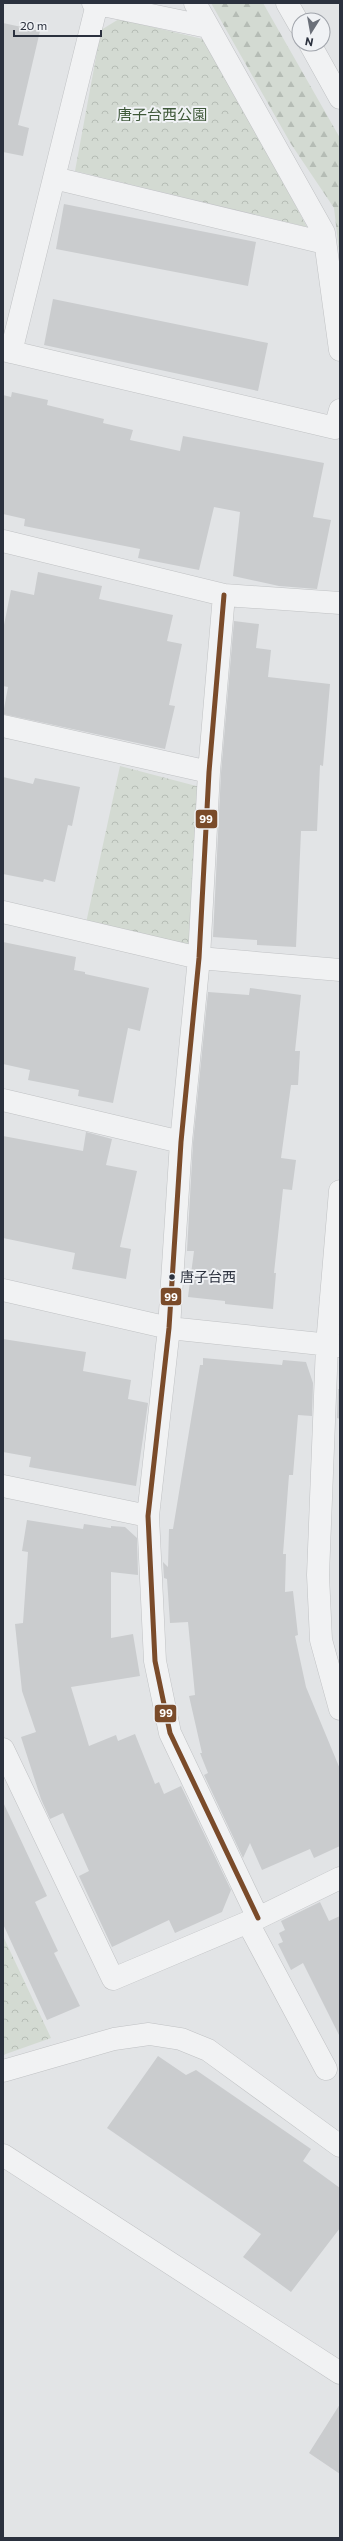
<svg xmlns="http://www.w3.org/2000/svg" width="343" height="2541" viewBox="0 0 343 2541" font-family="Commissioner,'Noto Sans JP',sans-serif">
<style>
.forest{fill:url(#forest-firs)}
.park{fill:url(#park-crowns)}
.building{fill:#caccce}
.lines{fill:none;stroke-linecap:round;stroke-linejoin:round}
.minor-casing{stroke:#c0c2c4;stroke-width:23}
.minor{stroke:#f1f2f3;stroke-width:22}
.bus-1-casing{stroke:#f0f2f5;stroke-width:8}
.bus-1{stroke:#7a4b2a;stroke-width:5}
.bus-dot{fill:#2b313e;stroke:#f0f2f5;stroke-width:1.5}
.labels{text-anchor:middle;stroke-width:4;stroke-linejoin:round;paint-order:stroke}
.bus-label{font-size:14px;fill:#2b313e;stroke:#f0f2f5;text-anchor:start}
.park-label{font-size:15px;fill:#3e5839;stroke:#f0f2f5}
.line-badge{stroke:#f0f2f5;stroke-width:1.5}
.badge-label{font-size:11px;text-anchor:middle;font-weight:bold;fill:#fff}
</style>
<defs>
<pattern id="forest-firs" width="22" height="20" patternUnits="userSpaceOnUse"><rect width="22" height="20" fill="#d3dad2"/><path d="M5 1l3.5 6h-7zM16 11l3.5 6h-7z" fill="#b5bcb5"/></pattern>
<pattern id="park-crowns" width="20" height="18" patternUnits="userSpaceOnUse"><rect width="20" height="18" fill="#d3dad2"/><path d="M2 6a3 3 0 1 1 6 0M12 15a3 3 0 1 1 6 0" fill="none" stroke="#b5bcb5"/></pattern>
</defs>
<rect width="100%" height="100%" fill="#e2e4e6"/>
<path class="forest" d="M211,3H263L340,138V260L334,208L291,144Z"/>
<path class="park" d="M119,19L207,40L307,227L75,171L101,30Z
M120,766L200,787L191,947L86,923Z
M3,1936L51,2038L3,2055Z"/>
<path class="building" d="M3,23L40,31L18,125L29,128L23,156L3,152Z
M64,204L256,242L248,286L56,249Z
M53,299L268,343L258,391L44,345Z
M12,392L48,400L47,405L104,419L103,423L133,430L130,440L180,451L183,436L324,463L313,517L331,520L317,589L279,586L233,576L240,512L214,507L199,570L138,558L140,549L24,526L25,519L3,514V395L11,397Z
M38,572L102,586L99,599L173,615L167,641L182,644L169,705L175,706L165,749L3,714L8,687L3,686V630L11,590L34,595Z
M234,621L259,624L256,648L271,650L268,677L330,684L323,766L320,765L317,831H301L296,947L257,945V940L213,937L221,773Z
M3,777L33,784L35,778L80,787L72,826L68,825L55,882L44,879L43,882L3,874Z
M3,942L76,957L74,970L85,972V974L149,988L140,1031L128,1028L113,1103L78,1096L79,1090L28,1080L30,1070L3,1064Z
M250,988L301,995L295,1051H300L298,1085H291L281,1158L296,1160L292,1190L283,1189L274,1273H276L273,1309L225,1304V1301L188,1297L194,1251H187L193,1143L208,992L249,995Z
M86,1132L112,1139L106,1165L137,1171L120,1247L131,1249L126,1279L72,1269L75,1253L3,1238V1136L83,1151Z
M3,1339L86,1352L83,1371L131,1380L128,1399L148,1403L136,1486L29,1467L31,1457L3,1452Z
M203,1358L282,1365L283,1360L306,1362L313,1383L312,1416L298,1415L293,1475H289L283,1554H286L285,1592L293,1591L298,1635L295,1636L306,1687L340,1769V1846L314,1858L310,1849L262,1870L250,1843L243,1858L204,1775L208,1773L200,1753H202L189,1696L195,1695L188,1622L170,1623L167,1579L164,1578L163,1562L168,1567L169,1529H173L200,1365H203Z
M338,1389H340V1419L337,1418Z
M27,1520L83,1529L84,1524L111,1528V1526L125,1527L137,1538L138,1575L111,1572V1638L133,1634L140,1676L71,1687L89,1746L116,1735L118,1741L135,1734L155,1784L159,1782L164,1794L181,1786L231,1890L222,1912L175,1933L169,1920L112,1947L79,1876L89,1871L63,1813L50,1819L41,1799L21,1737L36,1732L22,1691L15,1624L23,1623L28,1552L22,1551Z
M3,1802L47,1896L35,1902L58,1951L54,1953L80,2006L47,2020L3,1924Z
M320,1902L329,1921L340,1916V2037L303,1963L291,1970L278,1944L283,1942L279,1933L285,1930L281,1921Z
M158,2056L186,2075L196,2070L311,2149L303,2161L340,2188V2228L291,2292L243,2257L261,2234L107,2128Z
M340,2404V2474L309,2453Z"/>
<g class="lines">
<g class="minor-casing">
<path id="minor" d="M93,3L208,27
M195,3L324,233L340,350
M287,3L299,24
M310,44L340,98
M54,178L325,243
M3,350L335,428L340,410
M11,352L97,4
M3,541L224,595L340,603
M224,595L209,772L199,958L181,1142L169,1328L148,1516L155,1661L170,1733L258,1918
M3,726L209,772
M3,912L199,958L340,970
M3,1100L181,1142
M340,1191L327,1345L318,1575L321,1640L340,1709
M3,1290L169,1328L340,1346
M3,1486L148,1516
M3,1749L113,1979L258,1918L340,1878
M248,1923L326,2069
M3,2071L114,2039L149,2034L181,2039L208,2050L340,2146
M3,2155L340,2373"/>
</g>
<use href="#minor" class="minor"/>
<g class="bus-1-casing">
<path id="bus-1" d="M224,595L209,772L199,958L181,1142L169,1328L148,1516L155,1661L170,1733L258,1918"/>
</g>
<use href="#bus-1" class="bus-1"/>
</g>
<circle class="bus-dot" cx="172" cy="1277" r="3.5"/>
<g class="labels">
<g class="bus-label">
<text x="180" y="1282">唐子台西</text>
</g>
<g class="park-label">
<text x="162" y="120">唐子台西公園</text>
</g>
</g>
<g class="line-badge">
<rect x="195" y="809" width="23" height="20" rx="4" fill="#7a4b2a"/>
<rect x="160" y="1287" width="22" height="19" rx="4" fill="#7a4b2a"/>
<rect x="154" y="1704" width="23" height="19" rx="4" fill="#7a4b2a"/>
</g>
<g class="badge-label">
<text x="206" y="823">99</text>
<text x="171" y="1301">99</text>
<text x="166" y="1717">99</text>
</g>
<rect width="343" height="2541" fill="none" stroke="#2b313e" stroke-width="8"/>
<g transform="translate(311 32) rotate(191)"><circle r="19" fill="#f0f2f5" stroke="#a1a5ac"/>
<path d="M0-3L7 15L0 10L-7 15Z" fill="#6b7079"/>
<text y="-6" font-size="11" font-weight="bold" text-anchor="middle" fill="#2b313e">N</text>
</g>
<path d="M14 30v6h87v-6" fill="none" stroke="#2b313e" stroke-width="2"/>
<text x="20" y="30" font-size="12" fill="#2b313e" stroke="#f0f2f5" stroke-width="3" paint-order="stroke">20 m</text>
</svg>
